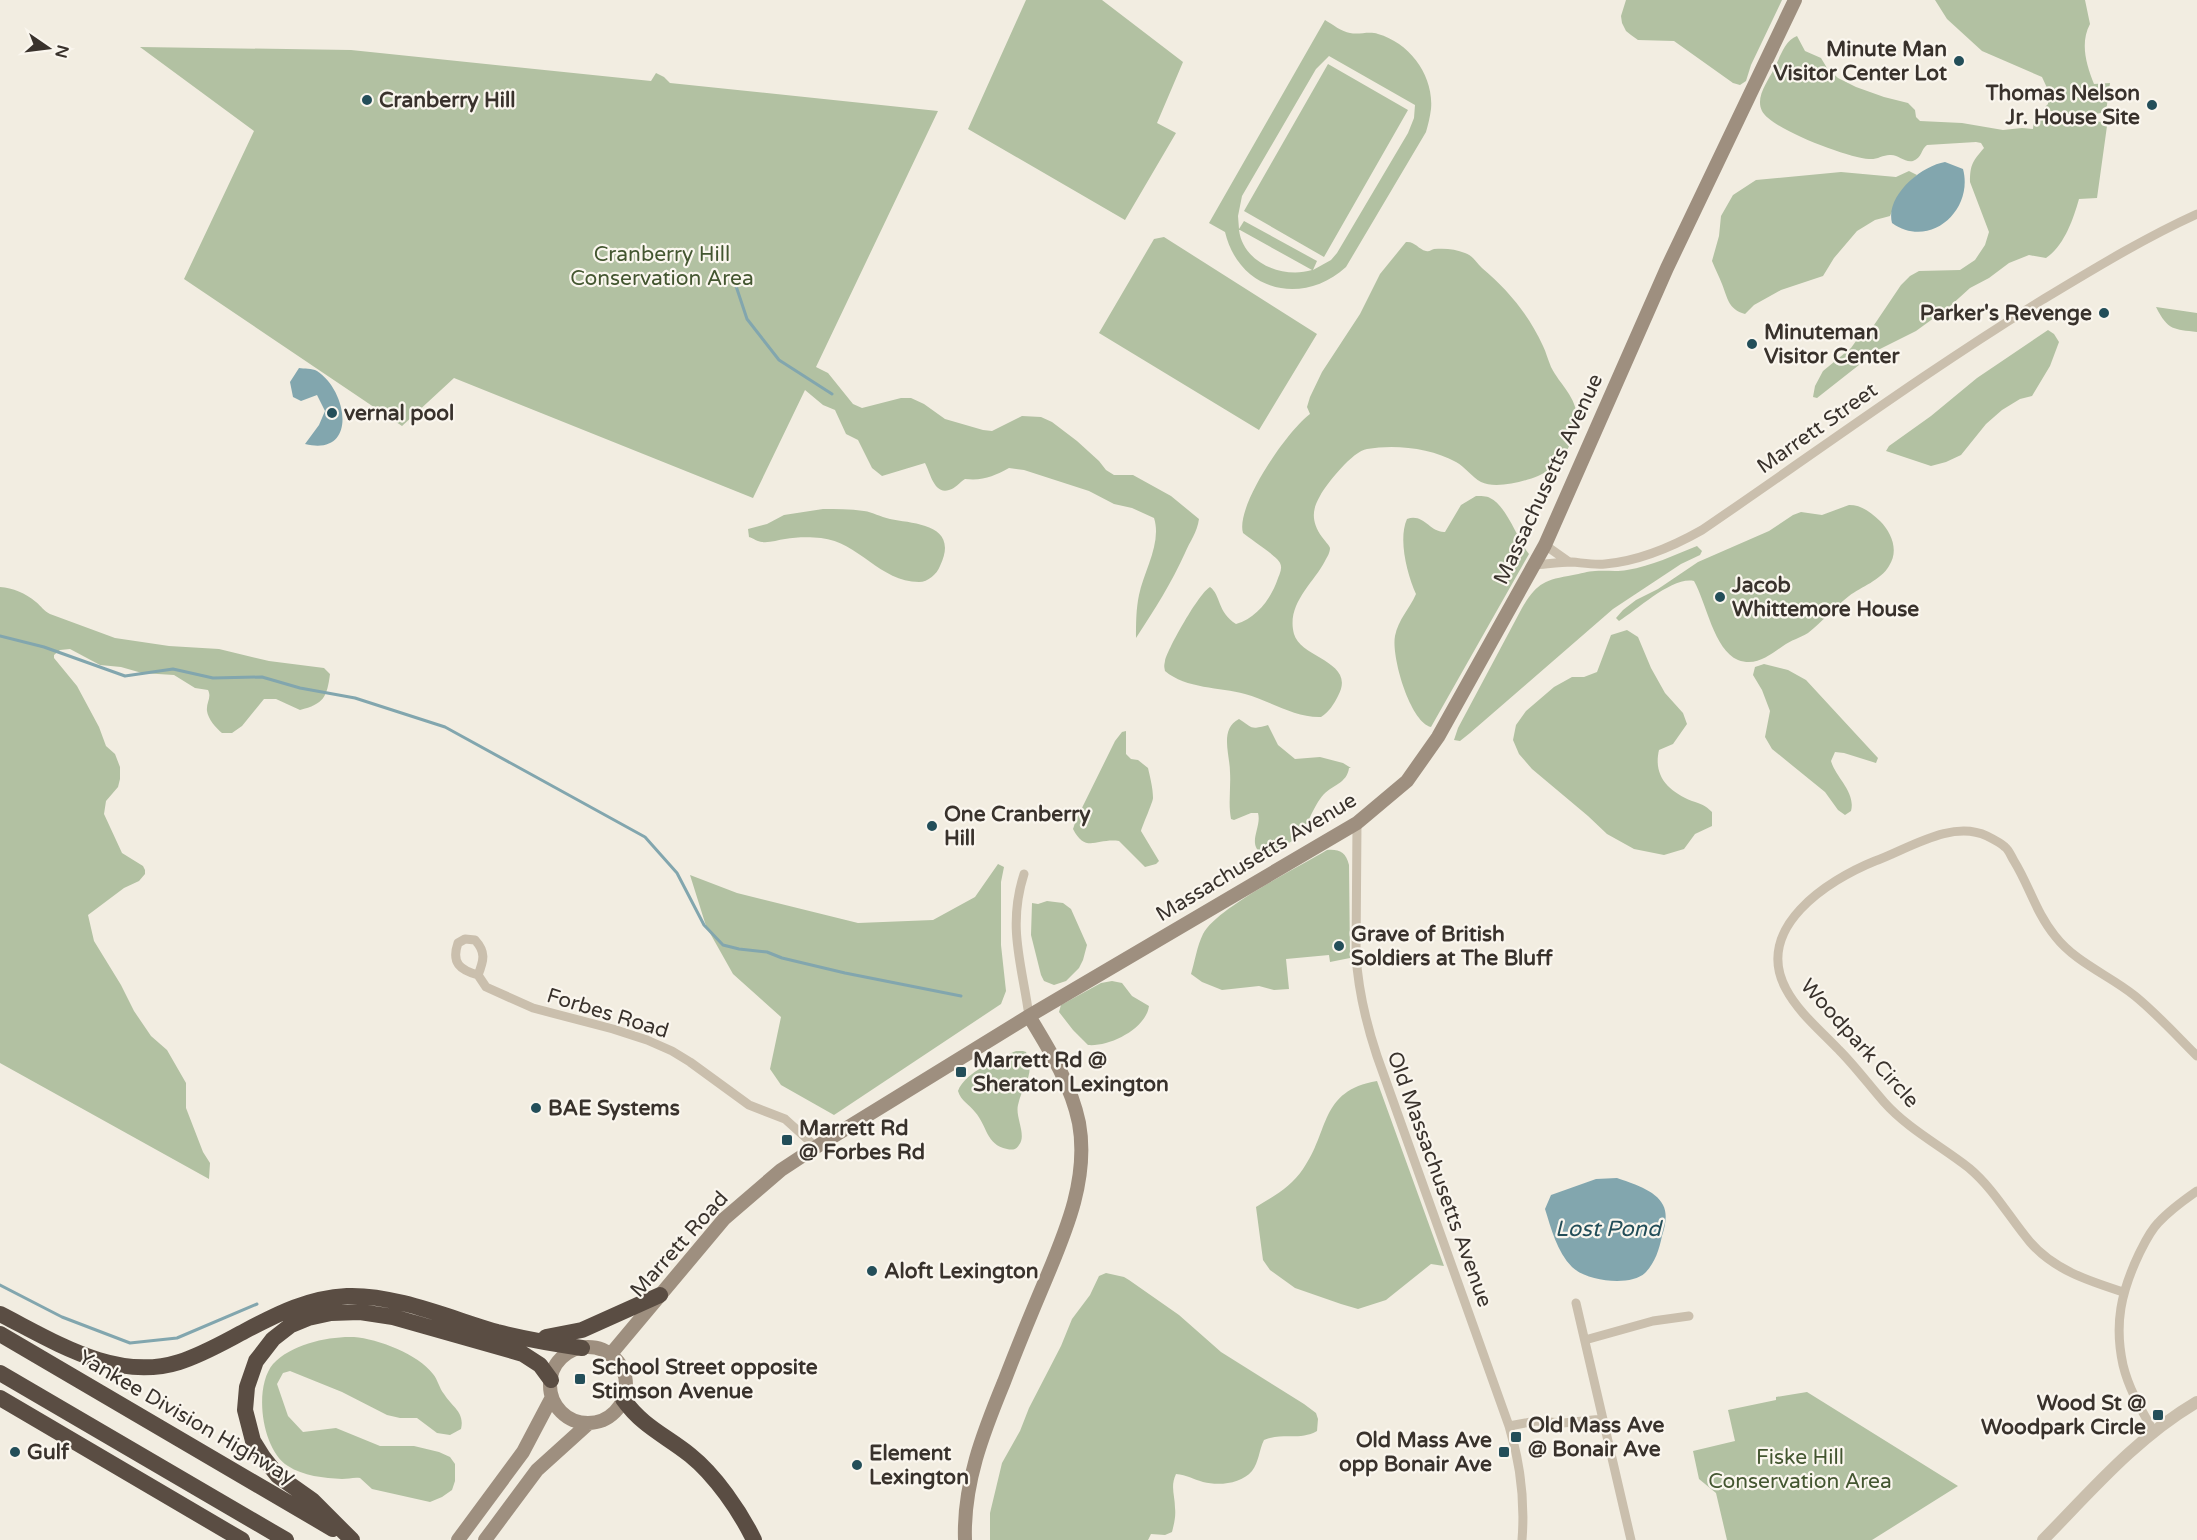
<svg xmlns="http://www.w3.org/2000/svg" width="2197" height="1540" viewBox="0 0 2197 1540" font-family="'Varela Round',sans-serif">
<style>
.green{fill:#b2c1a2;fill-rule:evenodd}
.water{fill:#82a6ae}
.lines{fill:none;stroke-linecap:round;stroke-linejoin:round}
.stream{stroke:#82a6ae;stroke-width:3}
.minor{stroke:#cabfad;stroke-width:9}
.tertiary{stroke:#cabfad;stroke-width:12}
.secondary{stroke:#9e8f7f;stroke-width:14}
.motorway{stroke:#5a4d43;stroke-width:16}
.poi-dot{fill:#234e59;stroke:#faf6ee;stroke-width:2}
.labels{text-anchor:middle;stroke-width:4.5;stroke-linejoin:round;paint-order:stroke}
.poi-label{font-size:21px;font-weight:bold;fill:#39322c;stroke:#faf6ee;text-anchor:start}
.park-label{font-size:21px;fill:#435630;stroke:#faf6ee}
.street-label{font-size:21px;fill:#39322c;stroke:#faf6ee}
.water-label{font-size:22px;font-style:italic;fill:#234e59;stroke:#faf6ee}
</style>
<rect width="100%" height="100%" fill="#f2ede1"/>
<path class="green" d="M1026,0H1102L1183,62L1157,123L1176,133L1125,220L968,129Z
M1626,0H1782L1751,65L1746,81L1740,85L1733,83L1674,41L1638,40L1631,35L1626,31L1622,23L1621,16Z
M1935,0H2085L2090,24C2080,43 2086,64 2094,84L2110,83L2106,112C2084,117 2063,115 2043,109L2048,104V90L2042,77L1982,51L1947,19Z
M1325,20C1332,24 1342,32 1350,33C1359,35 1369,31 1378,34C1410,43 1434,76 1431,109C1430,117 1428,125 1426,132L1346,267C1302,307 1239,291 1225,232L1209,223ZM1329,56L1415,105L1414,118L1408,133L1337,253L1331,260L1313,270L1317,261L1244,221L1239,229L1238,216L1242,196L1316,69ZM1239,230H1240L1312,270C1283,279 1243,263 1239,230Z
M1797,36L1805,51L1821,58L1827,68L1838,78L1856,87L1884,97L1908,103L1915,110L1916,117L1920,121L1962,123L2003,130L2022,128L2033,129L2034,120L2039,117L2046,119L2104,122L2107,126L2097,198L2079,199C2073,220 2064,246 2046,258L2029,255L2009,263L1989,278L1970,288L1949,307L1916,331L1878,350L1817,398L1813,397L1815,386L1823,371L1851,348L1856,341L1870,331L1901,285L1910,276L1919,271L1960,270L1975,260L1985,245L1989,232L1970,182C1970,164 1973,161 1984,148L1981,143L1976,142L1927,145C1921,149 1922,158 1913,161C1905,163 1899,155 1891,155C1884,154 1877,160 1869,159C1849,158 1771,129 1762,111C1755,97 1768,81 1774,69C1780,58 1784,41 1797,36Z
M140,47L351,50L651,81L656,73L664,77L670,83L938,111L816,367L828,373L853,404L862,408L901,398H911L924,404L945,419L983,430L992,431L1022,416L1041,417L1052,422L1077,441L1099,461L1106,470L1114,475H1133L1171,496L1199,519C1197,533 1190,541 1185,553C1171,584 1155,609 1136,638C1136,624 1136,609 1139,595C1144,571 1162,543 1154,518L1132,508L1114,504L1089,491L1024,470L1009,468C994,476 984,481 965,479C960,482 955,489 949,490C934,495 930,472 925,463L882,476L872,468L858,440L846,434L835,410L823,405L805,390L753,498L454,378L402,426L184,279L254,131Z
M1328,64L1408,110L1324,257L1244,211Z
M1909,171L1917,175L1900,193L1890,216L1875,220L1857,231L1834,258L1823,276L1781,290L1754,305L1745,314C1728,309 1728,299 1722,284C1719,276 1715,269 1712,261L1719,236L1721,216L1733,195L1756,180L1841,172L1896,177Z
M1164,237L1317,334L1259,430L1099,333L1154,239Z
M1406,242C1415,241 1418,249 1426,251C1430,252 1430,250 1434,249C1445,248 1456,249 1465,253C1472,255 1477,263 1482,268C1508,290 1529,315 1543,346C1546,352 1548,360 1551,367C1560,385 1577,397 1577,419C1578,440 1558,468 1538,476C1523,482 1495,489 1481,482C1472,477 1465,467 1456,462C1431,448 1395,444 1367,449C1353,451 1327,483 1320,496C1311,511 1312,523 1322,537C1325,541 1329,545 1330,548C1330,553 1327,557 1325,561C1313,584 1286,604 1294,634C1301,659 1357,661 1338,696C1334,704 1329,712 1321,717C1295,718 1270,701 1245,694C1220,687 1186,689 1165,671C1164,666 1164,666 1165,661C1168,648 1199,593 1210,587C1221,595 1217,612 1236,624C1256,618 1270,600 1277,581C1279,575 1283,569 1280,563C1277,556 1250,539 1243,533C1235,506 1288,430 1310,414L1307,407L1310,397L1322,372L1360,314L1380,274Z
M2156,307L2197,313V332C2174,329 2168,331 2156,307Z
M2048,330L2054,334L2059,342L2050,366L2032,396L2020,399L2002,410L1986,424L1961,455L1946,462L1931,466L1886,451L1889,446L1931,416L1977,378Z
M1476,496C1480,496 1487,496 1490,498C1507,506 1517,539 1529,554L1431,727C1410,722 1391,656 1395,636C1398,620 1410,608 1416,594C1407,574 1398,539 1407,519C1424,513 1430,533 1445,532L1461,505Z
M1849,505C1862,505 1870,512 1880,521C1892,533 1899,551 1889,566C1881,580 1861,587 1849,596C1834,608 1822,622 1808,633C1800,638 1791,640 1783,646C1770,655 1756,667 1738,660C1714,650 1706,602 1694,581C1673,576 1638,609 1619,621L1616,618L1623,610L1636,600L1658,589L1698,562L1769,531L1793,515L1801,512L1822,515Z
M823,509C836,509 850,509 864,511C873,512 880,517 890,519C915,524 960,524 940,566C937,574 928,582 919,582C880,582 859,542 821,538C810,537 796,537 785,539C778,540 769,543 762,542C758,542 753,538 749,537L748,529L767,524L784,515Z
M1697,546L1702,551L1700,555L1681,564L1613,609L1470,733L1460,741L1454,740L1458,728L1522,608C1537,583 1544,580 1573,575C1580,574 1588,571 1595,571C1606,570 1616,572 1627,570C1652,566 1674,555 1697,546Z
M0,587C13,588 25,593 36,602C41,606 44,611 50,614L115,638L169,646L219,649L269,661L324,668L330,674C327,697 324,704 300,710L276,699H264L242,726L232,733H222C216,728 208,719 207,711C206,702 212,698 208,690L195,688L174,675L142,673L121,667L100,665L70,649L60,650L54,655V658L77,686L99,727L106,746L115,754L120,767V779L118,787L106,801L104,814L122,853L143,866L145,870V874L139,881L124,888L88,915L94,941L121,985L134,1011L151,1036L167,1050L186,1083V1108L203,1152L210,1163L209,1179L0,1063Z
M1627,630L1638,637L1651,668L1665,693L1683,713L1687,724L1673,744L1659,750C1653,776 1668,791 1692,801C1701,804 1705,805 1712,812V826L1695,834L1684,849L1664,855L1634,849L1607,834L1588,816L1532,769L1519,754L1513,740L1516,725L1526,711L1554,687L1572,677H1584L1597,672L1611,635Z
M1764,664L1788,670L1806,680L1878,758L1876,763L1844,753L1835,752L1831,761C1836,778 1856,792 1851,811L1845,815L1838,810L1825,792L1772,749L1765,737L1770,711L1762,690L1753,675L1755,667Z
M1239,719C1253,728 1250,730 1268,725L1278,745L1295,759L1320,757L1343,763L1351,768H1349C1347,783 1333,785 1324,794C1312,807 1308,828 1296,838C1285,847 1274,851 1261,853C1247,843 1262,827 1258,813H1251L1234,820L1231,819C1228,803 1231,788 1230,772C1230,755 1219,729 1239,719Z
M1126,731V754L1131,759L1138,760L1148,768C1150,777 1153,788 1153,798C1153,802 1143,824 1141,831L1159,861L1156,864L1145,867L1119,841C1096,838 1086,854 1073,829L1076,820L1115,741L1122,732Z
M1327,850C1339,849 1346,852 1349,865L1350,958L1330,962L1329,955L1286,959L1289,989L1274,990L1259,986L1222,990L1202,982L1191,974C1195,961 1197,946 1203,934C1216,908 1299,867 1327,850Z
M998,864L1004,867L1001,882V945L1006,991L1001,1004L834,1115L781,1085L770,1069L781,1017L733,974L706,926L690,875L737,893L858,923L933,920L975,897Z
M1047,901L1063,903L1071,909L1087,945L1083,960L1079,968L1066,981L1054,985L1044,981L1041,975L1031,935L1032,903L1038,904Z
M1112,981L1122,983L1132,996L1149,1006C1146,1029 1109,1047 1088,1045L1073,1030L1059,1012L1061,1005L1101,983Z
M1016,1051H1023L1026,1052C1036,1076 1023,1082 1018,1105C1015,1117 1027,1135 1019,1145C1016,1150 1012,1150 1007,1149C986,1145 987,1125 975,1112C969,1104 961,1101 958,1091C965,1072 998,1059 1016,1051Z
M1377,1081L1444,1266L1431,1264L1386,1300L1358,1309L1341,1304L1295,1288L1270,1270L1263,1260L1256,1207C1274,1196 1291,1187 1303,1169C1330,1131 1319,1091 1377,1081Z
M1106,1273L1124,1277L1129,1280L1179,1315L1221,1352L1304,1404L1316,1413L1318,1419L1317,1431C1300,1441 1283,1432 1264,1440C1259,1450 1259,1462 1252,1471C1241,1484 1219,1486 1203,1482C1193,1479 1187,1475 1176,1474C1170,1487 1175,1495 1175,1508C1176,1516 1174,1524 1172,1532L1165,1535L1151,1534L1148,1540H990V1513L1002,1463L1020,1431L1029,1408L1061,1346L1072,1319L1090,1295L1099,1276Z
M354,1337C378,1339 418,1354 433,1374C438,1380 439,1388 444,1394C452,1407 465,1412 461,1429L450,1435L437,1433L417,1418H400L387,1415L342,1392L290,1371L283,1373L277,1384L288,1416L303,1432L336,1428L380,1446H414L439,1452L450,1457L455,1464V1481L452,1490L442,1497L430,1502L372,1489L360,1478C354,1477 348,1479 342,1479C324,1478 303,1476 288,1466C262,1450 253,1388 273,1364C291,1344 329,1336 354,1337Z
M1807,1392L1958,1486L1872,1540H1727L1716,1493L1699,1479L1693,1451L1735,1441L1728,1410L1776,1400V1397Z"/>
<path class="water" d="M1945,162L1963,169C1974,210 1930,250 1892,223C1885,196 1921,166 1945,162Z
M299,368C304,369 312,368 317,371C348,391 358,457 305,444L319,425L325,411L317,395L301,401L293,397L290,382Z
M1617,1178C1631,1183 1656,1190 1663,1205C1668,1214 1665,1227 1662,1236C1659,1250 1655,1263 1645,1273C1630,1287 1586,1281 1572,1267C1557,1252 1551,1228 1545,1209L1551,1195L1596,1179Z"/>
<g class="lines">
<path class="stream" d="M732,274L747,319L779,360L832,394
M0,636L44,647L125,676L173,669L213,678L262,677L300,688L355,698L445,727L645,837L677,873L704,925L723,945L739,949L767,952L782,958L845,973L961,996
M0,1285L62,1317L130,1343L177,1338L257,1304"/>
<path class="minor" d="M1545,545L1569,562
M1534,565C1547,564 1560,562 1572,562C1583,563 1594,565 1605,564C1640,561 1672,547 1702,530C1815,453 1925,372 2042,300C2092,270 2144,238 2197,214
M1357,823L1356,954C1358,989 1366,1023 1377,1056L1509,1426C1520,1462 1525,1502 1522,1540
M1024,874C1007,927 1022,964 1029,1016
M478,975C460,970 451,963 458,943L465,939L475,940C486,952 484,960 478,975L486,987L533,1008L613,1029L647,1040L672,1051L690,1062L749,1105L785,1119L816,1147
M2123,1292C2089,1281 2054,1270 2030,1242C2009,1217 1994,1189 1969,1168C1941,1146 1908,1129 1884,1102C1869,1085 1855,1066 1839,1050C1821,1031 1798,1012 1786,989C1753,928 1828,880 1875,861C1908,849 1952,819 1987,836C1993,839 2001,843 2005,847C2009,850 2011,856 2014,861C2029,885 2036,913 2055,936C2076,963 2109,975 2135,996C2157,1014 2177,1036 2197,1056
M1576,1303L1631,1540
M1585,1340L1653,1321L1689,1316
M1509,1426L1536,1421L1563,1423L1603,1419
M2154,1432C2142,1411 2129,1390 2123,1365C2114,1324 2121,1292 2139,1254C2144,1244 2150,1231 2158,1223C2169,1211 2184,1200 2197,1191"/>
<path class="tertiary" d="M2043,1540C2091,1491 2137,1437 2197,1402"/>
<path class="secondary" d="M550 1385a38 38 0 1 1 76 0a38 38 0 1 1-76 0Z
M610,1355L724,1219L781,1170L816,1147L1029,1016L1357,823L1407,781L1438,737L1545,545L1667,268L1795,0
M458,1540L523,1452L552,1397
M485,1540L537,1470L589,1423
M965,1540C963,1484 983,1433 1004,1382C1017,1348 1031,1314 1045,1281C1066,1231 1089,1178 1079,1123C1071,1084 1049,1049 1029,1016"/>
<path class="motorway" d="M0,1314C55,1342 116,1382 179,1362C202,1355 224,1342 245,1331C279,1313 309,1298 347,1296C394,1294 452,1319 497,1332C525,1339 553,1344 582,1348
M0,1334L333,1529
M546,1337L582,1330L660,1295
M0,1373L286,1540
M0,1398L242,1540
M623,1399C643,1427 665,1435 690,1455C715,1475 740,1511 754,1540
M352,1540L312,1500L278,1476L263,1457L253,1441L245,1410L247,1387L256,1361L273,1339L291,1325L308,1318L331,1313L360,1312L393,1317L523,1354L540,1365L551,1380"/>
</g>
<g class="poi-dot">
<circle cx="1959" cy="61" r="6"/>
<circle cx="367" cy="100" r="6"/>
<circle cx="2152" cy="105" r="6"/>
<circle cx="2104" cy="313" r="6"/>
<circle cx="1752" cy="344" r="6"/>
<circle cx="332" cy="413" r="6"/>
<circle cx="1720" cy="597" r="6"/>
<circle cx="932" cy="826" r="6"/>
<circle cx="1339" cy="946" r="6"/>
<rect x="955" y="1066" width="12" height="12" rx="3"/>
<circle cx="536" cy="1108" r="6"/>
<rect x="781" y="1134" width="12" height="12" rx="3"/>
<circle cx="872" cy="1271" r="6"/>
<rect x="574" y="1373" width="12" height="12" rx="3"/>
<rect x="2152" y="1409" width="12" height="12" rx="3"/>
<rect x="1510" y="1431" width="12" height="12" rx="3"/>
<circle cx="15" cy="1452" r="6"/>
<rect x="1498" y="1446" width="12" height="12" rx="3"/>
<circle cx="857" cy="1465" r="6"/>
</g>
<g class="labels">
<g class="poi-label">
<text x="1947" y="56" text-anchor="end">Minute Man<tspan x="1947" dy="24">Visitor Center Lot</tspan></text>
<text x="2140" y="100" text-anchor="end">Thomas Nelson<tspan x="2140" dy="24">Jr. House Site</tspan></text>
<text x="379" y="107">Cranberry Hill</text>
<text x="2092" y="320" text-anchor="end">Parker's Revenge</text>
<text x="1764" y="339">Minuteman<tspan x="1764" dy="24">Visitor Center</tspan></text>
<text x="344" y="420">vernal pool</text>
<text x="1732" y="592">Jacob<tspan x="1732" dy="24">Whittemore House</tspan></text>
<text x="944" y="821">One Cranberry<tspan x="944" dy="24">Hill</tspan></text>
<text x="1351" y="941">Grave of British<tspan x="1351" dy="24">Soldiers at The Bluff</tspan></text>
<text x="973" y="1067">Marrett Rd @<tspan x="973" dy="24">Sheraton Lexington</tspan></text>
<text x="548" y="1115">BAE Systems</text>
<text x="799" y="1135">Marrett Rd<tspan x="799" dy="24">@ Forbes Rd</tspan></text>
<text x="884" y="1278">Aloft Lexington</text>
<text x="592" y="1374">School Street opposite<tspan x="592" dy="24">Stimson Avenue</tspan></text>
<text x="2146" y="1410" text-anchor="end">Wood St @<tspan x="2146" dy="24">Woodpark Circle</tspan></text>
<text x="1528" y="1432">Old Mass Ave<tspan x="1528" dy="24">@ Bonair Ave</tspan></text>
<text x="1492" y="1447" text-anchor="end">Old Mass Ave<tspan x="1492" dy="24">opp Bonair Ave</tspan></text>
<text x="27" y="1459">Gulf</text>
<text x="869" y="1460">Element<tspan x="869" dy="24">Lexington</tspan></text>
</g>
<g class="park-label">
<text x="662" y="261">Cranberry Hill<tspan x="662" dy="24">Conservation Area</tspan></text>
<text x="1800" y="1464">Fiske Hill<tspan x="1800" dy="24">Conservation Area</tspan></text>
</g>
<g class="street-label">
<text transform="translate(1817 428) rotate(-35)" y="7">Marrett Street</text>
<text transform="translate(1548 479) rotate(-65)" y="7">Massachusetts Avenue</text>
<text transform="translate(1256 857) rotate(-31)" y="7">Massachusetts Avenue</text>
<text transform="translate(608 1013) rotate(17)" y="7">Forbes Road</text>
<text transform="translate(1860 1043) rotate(48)" y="7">Woodpark Circle</text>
<text transform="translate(1440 1179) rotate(70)" y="7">Old Massachusetts Avenue</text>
<text transform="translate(679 1244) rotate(-48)" y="7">Marrett Road</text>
<text transform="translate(187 1417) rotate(30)" y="7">Yankee Division Highway</text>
</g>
<g class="water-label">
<text x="1608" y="1236">Lost Pond</text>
</g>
</g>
<g transform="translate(48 48) rotate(104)" stroke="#faf6ee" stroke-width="4.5" paint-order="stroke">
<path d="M0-4.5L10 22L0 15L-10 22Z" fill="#39322c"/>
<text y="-9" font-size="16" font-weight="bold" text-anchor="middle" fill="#39322c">N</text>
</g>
</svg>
